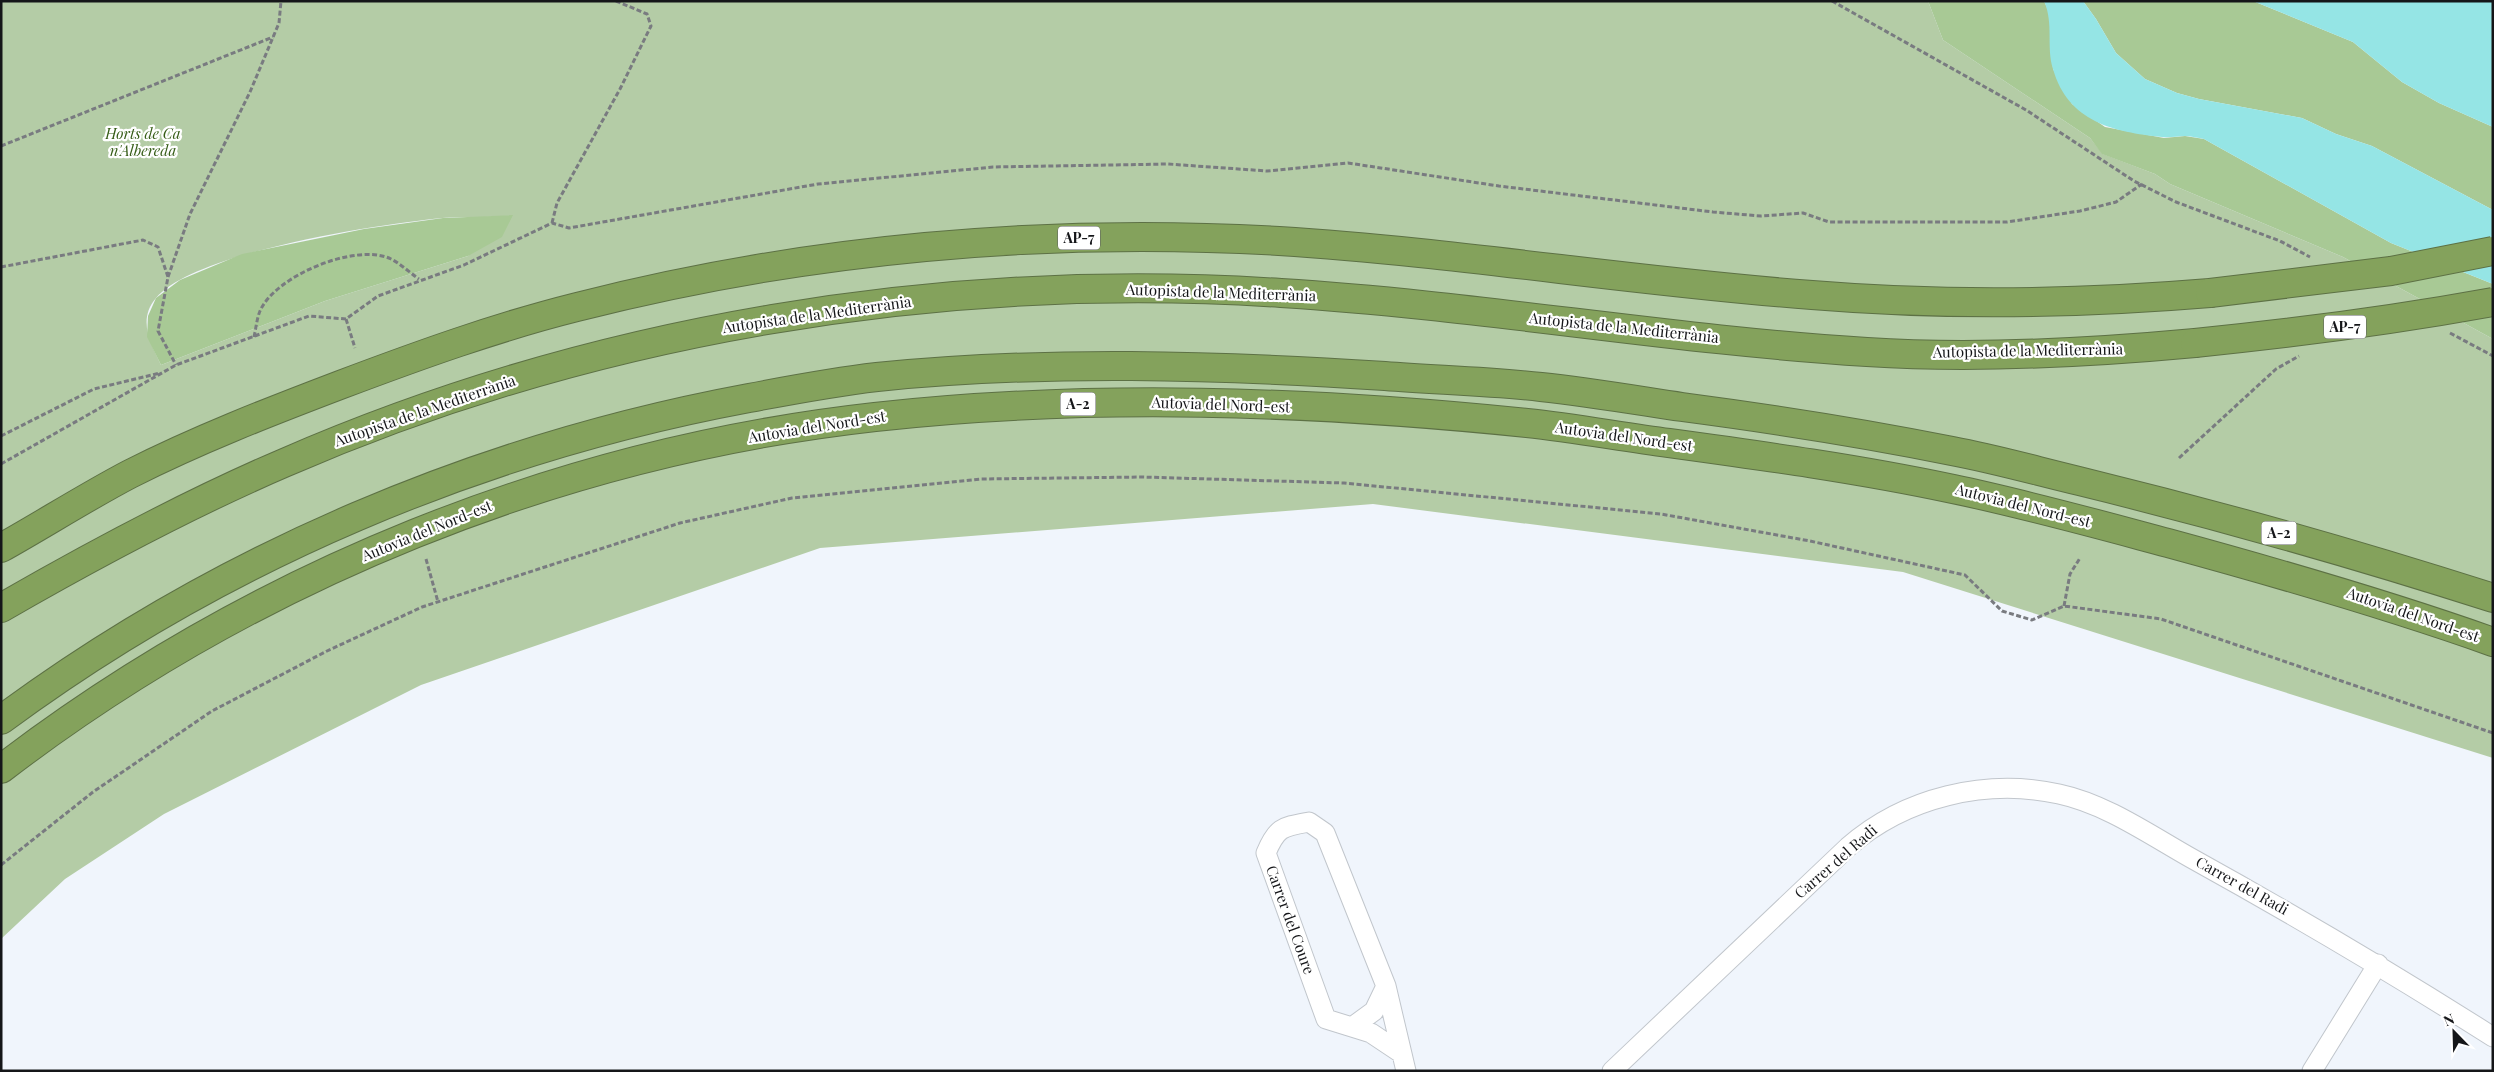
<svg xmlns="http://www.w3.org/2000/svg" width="2494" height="1072" viewBox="0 0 2494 1072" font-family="'Playfair Display',serif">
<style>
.green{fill:#b4cca6;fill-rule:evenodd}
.forest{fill:#a8c995}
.water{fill:#95e5e5}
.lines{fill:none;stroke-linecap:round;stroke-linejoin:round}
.minor-casing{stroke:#c1c6cc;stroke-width:21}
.highway-casing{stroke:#5d7145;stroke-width:30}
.path{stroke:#797b80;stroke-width:3;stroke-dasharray:5 2.5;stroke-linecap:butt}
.minor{stroke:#fff;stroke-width:19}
.highway{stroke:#84a25c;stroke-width:28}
.highway-bridge-casing{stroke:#5d7145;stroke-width:30;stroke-linecap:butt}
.highway-bridge{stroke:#84a25c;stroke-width:28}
.labels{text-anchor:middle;stroke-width:4.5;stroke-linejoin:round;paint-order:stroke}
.shield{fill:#fff;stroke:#5b5c5e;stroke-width:1}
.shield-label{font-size:14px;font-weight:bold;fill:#151619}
.park-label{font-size:15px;font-style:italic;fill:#355c16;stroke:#fff}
.street-label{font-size:15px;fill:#151619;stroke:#fff}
</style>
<rect width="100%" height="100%" fill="#f0f5fc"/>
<path class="green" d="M1,1H1928L1943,40L2090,138L2103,154L2155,174L2170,184L2343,257L2493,339V758L1903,572L1373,504L820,548L421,685L164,814L65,879L1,939ZM499,216L468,256L325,301L161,365C151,344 137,320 156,298C194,252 381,224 442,218C461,216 480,218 499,216Z"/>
<path class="forest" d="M1928,1H2044L2049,12L2051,30L2053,69L2072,104L2105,127L2164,138L2185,136L2204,139L2391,243L2493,284V339L2343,257L2170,184L2155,174L2102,154L2090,138L1943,40Z
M2083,1H2253L2353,42L2402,82L2439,103L2493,127V210L2372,146L2336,134L2302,118L2199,99L2177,93L2145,79L2116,53L2096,19Z
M513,215L502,237L468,256L325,301L161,365L147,337L148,316L156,298L180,280L242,254L364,229L443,218Z"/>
<path class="water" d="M2044,1H2083L2096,19L2116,53L2145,79L2177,93L2199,99L2302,118L2336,134L2372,146L2493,210V284L2391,243L2204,139C2198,138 2191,136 2185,136C2177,136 2170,138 2162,137C2114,132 2068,122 2053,69C2046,47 2054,24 2044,1Z
M2253,1H2493V127L2439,103L2402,82L2353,42Z"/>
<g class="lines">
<g class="minor-casing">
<path id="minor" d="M1352,1027L1374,1011L1386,986
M1401,1053L1371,1033L1326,1019L1266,853C1277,827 1282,827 1309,822L1325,833L1386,986L1406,1071
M1612,1071L1848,847C1905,797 1986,778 2059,794C2106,804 2150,835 2191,858C2294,915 2394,974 2493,1037
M2312,1071L2378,964"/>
</g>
<g class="highway-casing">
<path id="highway" d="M1,548C44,524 86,497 130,474C197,440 269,412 340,385C417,356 497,327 577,307C804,249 1045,227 1279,241C1457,252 1634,282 1812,295C1945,306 2078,304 2210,293
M1,608C93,555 186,505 284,463C594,328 943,271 1281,293C1477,305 1671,340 1867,352C1976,359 2087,353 2195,343
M1,720C221,557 480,448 749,398C791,390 834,382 877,377C1046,360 1216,365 1385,376C1436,380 1489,381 1541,387C1588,392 1635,400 1682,407C1773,419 1863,433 1952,451C1995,459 2037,471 2079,481C2218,515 2356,554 2493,598
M1,769C253,576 560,452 875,417C1091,393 1311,401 1527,423C1575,428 1622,437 1669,443C1764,456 1859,469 1953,489C2025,504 2097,524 2168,543C2278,573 2386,604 2493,642"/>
</g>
<path class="path" d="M1832,1L2026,110L2134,181L2176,202L2280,241L2310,257
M1,146L273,37
M552,223L557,203L620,89L651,26L647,14L616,1
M1,267L143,240L158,247L168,277L158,331L176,365
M168,277L190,214L250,92L279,23L281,1
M346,319L355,348
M2450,333L2493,356
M254,337C256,328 257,318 260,311C275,276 356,242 391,259C401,264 410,273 419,279
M1,436L94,389L160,373
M2179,458L2276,369L2299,356
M1,464L176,365L309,316L346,319L378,296L464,265L552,223L569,228L818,184L993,167L1168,164L1267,171L1348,163L1499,186L1713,212L1761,216L1803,213L1829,222H2007L2080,211L2116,202L2142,184
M426,559L438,602
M2064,606L2070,574L2080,558
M1,865L93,792L212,711L327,651L422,607L680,523L792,498L981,479L1142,477L1344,483L1661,514L1810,541L1965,575L2002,611L2032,620L2064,606L2161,619L2493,733"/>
<use href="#minor" class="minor"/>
<use href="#highway" class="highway"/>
<g class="highway-bridge-casing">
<path id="highway-bridge" d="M2210,293L2391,271L2493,251
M2195,343C2295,333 2394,320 2493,302"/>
</g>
<use href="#highway-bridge" class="highway-bridge"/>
</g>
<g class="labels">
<g class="shield">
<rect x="1058" y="226.5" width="42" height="23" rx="4"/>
<rect x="2324" y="315.5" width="42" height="23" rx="4"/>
<rect x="1060.5" y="392.5" width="35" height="23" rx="4"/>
<rect x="2261.5" y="521.5" width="35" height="23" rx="4"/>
</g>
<g class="shield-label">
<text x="1079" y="243">AP-7</text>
<text x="2345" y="332">AP-7</text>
<text x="1078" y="409">A-2</text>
<text x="2279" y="538">A-2</text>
</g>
<g class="park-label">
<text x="143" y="139">Horts de Ca<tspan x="143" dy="17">n'Albereda</tspan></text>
</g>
<g class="street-label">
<text transform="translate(1221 293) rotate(2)" y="5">Autopista de la Mediterrània</text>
<text transform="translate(817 315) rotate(-8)" y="5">Autopista de la Mediterrània</text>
<text transform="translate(1624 328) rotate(6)" y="5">Autopista de la Mediterrània</text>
<text transform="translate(2028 351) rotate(-1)" y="5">Autopista de la Mediterrània</text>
<text transform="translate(1221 405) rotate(2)" y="5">Autovia del Nord-est</text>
<text transform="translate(425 411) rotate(-19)" y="5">Autopista de la Mediterrània</text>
<text transform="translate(817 427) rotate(-9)" y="5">Autovia del Nord-est</text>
<text transform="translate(1624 437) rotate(8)" y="5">Autovia del Nord-est</text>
<text transform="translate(2023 506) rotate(14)" y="5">Autovia del Nord-est</text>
<text transform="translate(427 531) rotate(-22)" y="5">Autovia del Nord-est</text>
<text transform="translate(2413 615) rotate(19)" y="5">Autovia del Nord-est</text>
<text transform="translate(1836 862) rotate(-41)" y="5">Carrer del Radi</text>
<text transform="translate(2242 886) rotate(29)" y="5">Carrer del Radi</text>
<text transform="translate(1290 920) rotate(70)" y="5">Carrer del Coure</text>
</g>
</g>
<rect width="2494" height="1072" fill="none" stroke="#151619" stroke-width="5"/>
<g transform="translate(2454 1032) rotate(337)" stroke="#ffffff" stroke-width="4" paint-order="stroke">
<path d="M0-4L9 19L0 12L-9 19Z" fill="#151619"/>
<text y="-8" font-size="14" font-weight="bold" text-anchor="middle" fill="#151619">N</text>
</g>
</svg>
